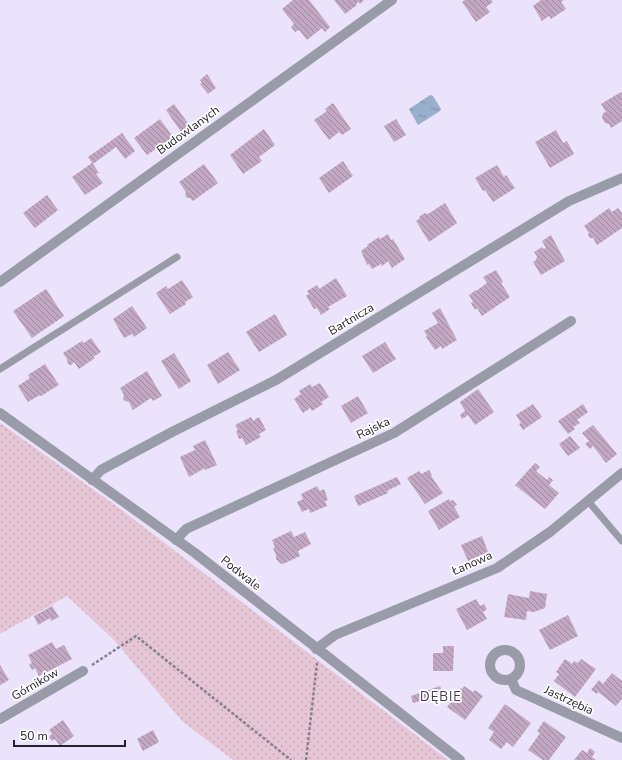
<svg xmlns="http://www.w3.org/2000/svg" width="622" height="760" viewBox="0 0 622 760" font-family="'Nunito Sans',sans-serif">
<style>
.grass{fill:url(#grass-dots)}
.water{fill:url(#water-ripples)}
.building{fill:url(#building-back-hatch)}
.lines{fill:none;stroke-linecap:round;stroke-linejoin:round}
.path{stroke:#857f90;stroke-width:2.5;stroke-dasharray:3 2;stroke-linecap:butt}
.service{stroke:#999ba9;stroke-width:7}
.minor{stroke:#999ba9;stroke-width:10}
.labels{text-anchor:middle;stroke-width:3.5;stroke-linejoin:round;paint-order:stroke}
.street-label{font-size:12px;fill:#25212b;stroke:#fff}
.neighbourhood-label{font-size:13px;letter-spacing:1px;fill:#433a51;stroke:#fff}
</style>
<defs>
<pattern id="grass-dots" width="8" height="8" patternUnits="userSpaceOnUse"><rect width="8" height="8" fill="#e6c5d4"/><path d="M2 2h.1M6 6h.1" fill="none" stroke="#c5a9b6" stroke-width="1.8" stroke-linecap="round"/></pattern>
<pattern id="water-ripples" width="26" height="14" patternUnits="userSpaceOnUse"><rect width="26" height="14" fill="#9aafcc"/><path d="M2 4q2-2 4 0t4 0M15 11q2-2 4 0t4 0" fill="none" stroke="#7d8ea6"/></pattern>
<pattern id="building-back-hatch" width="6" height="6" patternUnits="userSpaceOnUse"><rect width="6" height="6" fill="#c2a8c2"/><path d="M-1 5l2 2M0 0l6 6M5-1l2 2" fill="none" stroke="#9d889e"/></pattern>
</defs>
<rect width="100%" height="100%" fill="#ebe3fb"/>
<path class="grass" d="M0,423L119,508L448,760H233L182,721L115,641L67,596L0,634Z"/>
<path class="water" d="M430,95L433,96L441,109L440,111L418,125L409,109Z"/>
<path class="building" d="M293,0H309L330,27L325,32L322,28L307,40L299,30L295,32L291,27L294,24L282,9Z
M334,0H364L360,4L358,2L356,4L357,5L345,14Z
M465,0H491L493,2L486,7L490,12L476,22L462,2Z
M541,0H564L561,2L566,9L551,19L549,16L542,21L533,6Z
M207,74L216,88L208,94L200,84L202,83L200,80Z
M621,92L622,94V121L611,128L609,124L605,123L602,118L603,113L606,112L601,104Z
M333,103L351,129L342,135L339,132L329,140L314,120L327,111L325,109Z
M174,104L190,126L181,132L166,110Z
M160,119L173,137L147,155L134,138Z
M396,119L406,135L394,142L384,126Z
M264,129L275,145L259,157L262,161L243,174L230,155Z
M556,130L563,143L567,141L574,154L550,168L535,142Z
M122,133L135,151L125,159L116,147L93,164L99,173L96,174L103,183L85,195L72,177L92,163L88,157Z
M343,161L353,176L329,193L319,178Z
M204,164L218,183L193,201L190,198H187L185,195L186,192L179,182Z
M497,165L504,177L506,175L515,188L493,202L485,190L483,191L475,178Z
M47,195L58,210L35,228L23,213Z
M445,203L457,223L429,242L416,221L419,219L420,216L425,213L428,214Z
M609,208L612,212L618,208L622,213V228L597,245L593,238H590L588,235L589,233L584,226Z
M388,234L391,240L393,239L405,259L392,268L388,261L382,266L381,264L372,269L369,264L367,265L361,251L368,246L367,245L379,237L380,239Z
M551,235L565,261L541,275L533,262L536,260L537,256L534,252L542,247L543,249L546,248L542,241Z
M496,270L503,282L501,283L510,297L482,316L477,308L475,310L471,303L473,302L469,295L476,290V291L487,283L483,277Z
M336,278L347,296L328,307L330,309L321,315L317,308L314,309L306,296L309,294L307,291L317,285L319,289Z
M182,280L193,297L185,302L186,304L170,314L156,293L166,286L168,289Z
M46,289L64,316L32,338L13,311Z
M132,306L147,328L134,337L132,334L124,338L113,319Z
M440,308L457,340L442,349L441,346L435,350L426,337L427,336L424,331L438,323L432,313Z
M275,314L287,335L259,352L246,332Z
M91,338L101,352L93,357L95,358L79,369L74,362L71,365L68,364L67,359L63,353L82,341L84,343Z
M385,342L396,359L373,373L362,356Z
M228,352L240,370L218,384L207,365Z
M174,353L191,381L179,389L161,361Z
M45,364L59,385L41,396L40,395L28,402L18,386L30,378L28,375Z
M147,371L162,396L153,401L151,398L133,410L129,402L125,401L123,399L124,395L120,388Z
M320,383L329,397L321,402L323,404L312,411L310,408L303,413L294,399L301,394L299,391L310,384L312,387Z
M478,389L494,412L475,425L468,415L462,419L460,415L465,411L460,402Z
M358,396L368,413L351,423L341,406Z
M533,404L542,417L523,430L519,424L521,423L516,415Z
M583,404L588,412L577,420L580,423L573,427L575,429L568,434L558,421Z
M251,417L253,421L259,417L266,430L259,434L261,437L246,445L242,438L239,439L236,431L238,430L235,425Z
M593,425L617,454L606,463L593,446L590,449L585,444L589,441L582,433Z
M570,436L580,448L568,456L559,444Z
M205,440L217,465L205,470V468L189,477L180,457L195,450L193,446Z
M535,463L540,467L536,471L547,480L549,477L553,480L549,485L559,493L545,509L515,485Z
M429,470L432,475L431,476L443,493L425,504L407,478L419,471L421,474Z
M397,477L401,484L387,491L388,493L358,506L354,496Z
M317,486L320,491L324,489L328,500L325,501L327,506L310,513L309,509L302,512L297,502L303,499L301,494Z
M449,499L450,501L453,500L457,505L454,507L460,517L439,530L428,511Z
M291,531L294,537L305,532L311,544L298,551L300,556L283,564L280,563L276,559V555L273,548L275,547L272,540Z
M482,536L488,552L468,561L461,545Z
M530,591L547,594L545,608L534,612L527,611L526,620L504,617L508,594L529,598Z
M476,599L480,606L484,604L487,609L483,612L487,619L467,630L456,609Z
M52,606L59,617L51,621L50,618L38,625L34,616Z
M568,615L578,636L550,650L539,630Z
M52,642L56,649L64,645L72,659L39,676L35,668L32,670L29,664L32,663L28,655Z
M443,646H454L453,671H433V653H443Z
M565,659L572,664L574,661L578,663L581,659L596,669L575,697L554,681L559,674L556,672Z
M0,665L9,680L0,685Z
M612,673L622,681V699L616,706L598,692L597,694L591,690L599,680L603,684Z
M440,686L444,696L425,702L424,700L413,703L411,696Z
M464,686L473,692L475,690L483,696L465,720L447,707L461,688L462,689Z
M505,704L531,723L513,747L507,742L501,749L489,740L494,732L488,728Z
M63,720L74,736L60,746L55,739L52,741L49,737L52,734L49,730Z
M544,721L566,737L549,760H543L528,750L540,733L537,731Z
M153,730L159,742L143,751L137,739Z
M590,748L595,752L592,757L596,760H574L582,750L587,753Z"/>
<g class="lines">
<path class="path" d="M92,665L136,636L291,760
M306,760L317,663"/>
<path class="service" d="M0,369L177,257
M588,501L622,541"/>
<path class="minor" d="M0,282L392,0
M0,413L195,553L460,760
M92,480L101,470L172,432L276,380L569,201L622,178
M176,540L186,529L394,433L571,321
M316,649L335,635L497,568L550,532L622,473
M490 665a15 15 0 1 1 30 0a15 15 0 1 1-30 0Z
M511,679L516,690L622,738
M0,719L83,671"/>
</g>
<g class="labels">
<g class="street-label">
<text transform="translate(188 130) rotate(-36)" y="4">Budowlanych</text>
<text transform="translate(351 319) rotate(-31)" y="4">Bartnicza</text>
<text transform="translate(373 428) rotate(-26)" y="4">Rajska</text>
<text transform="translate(472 563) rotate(-24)" y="4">Łanowa</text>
<text transform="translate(241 573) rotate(38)" y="4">Podwale</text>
<text transform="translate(35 684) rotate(-30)" y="4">Górników</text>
<text transform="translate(569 700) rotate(25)" y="4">Jastrzębia</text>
</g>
<g class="neighbourhood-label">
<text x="441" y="701">DĘBIE</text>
</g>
</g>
<path d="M14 740v6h111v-6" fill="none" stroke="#25212b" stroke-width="2"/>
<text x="20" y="740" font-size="12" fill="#25212b" stroke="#ffffff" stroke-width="3" paint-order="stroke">50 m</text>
</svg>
